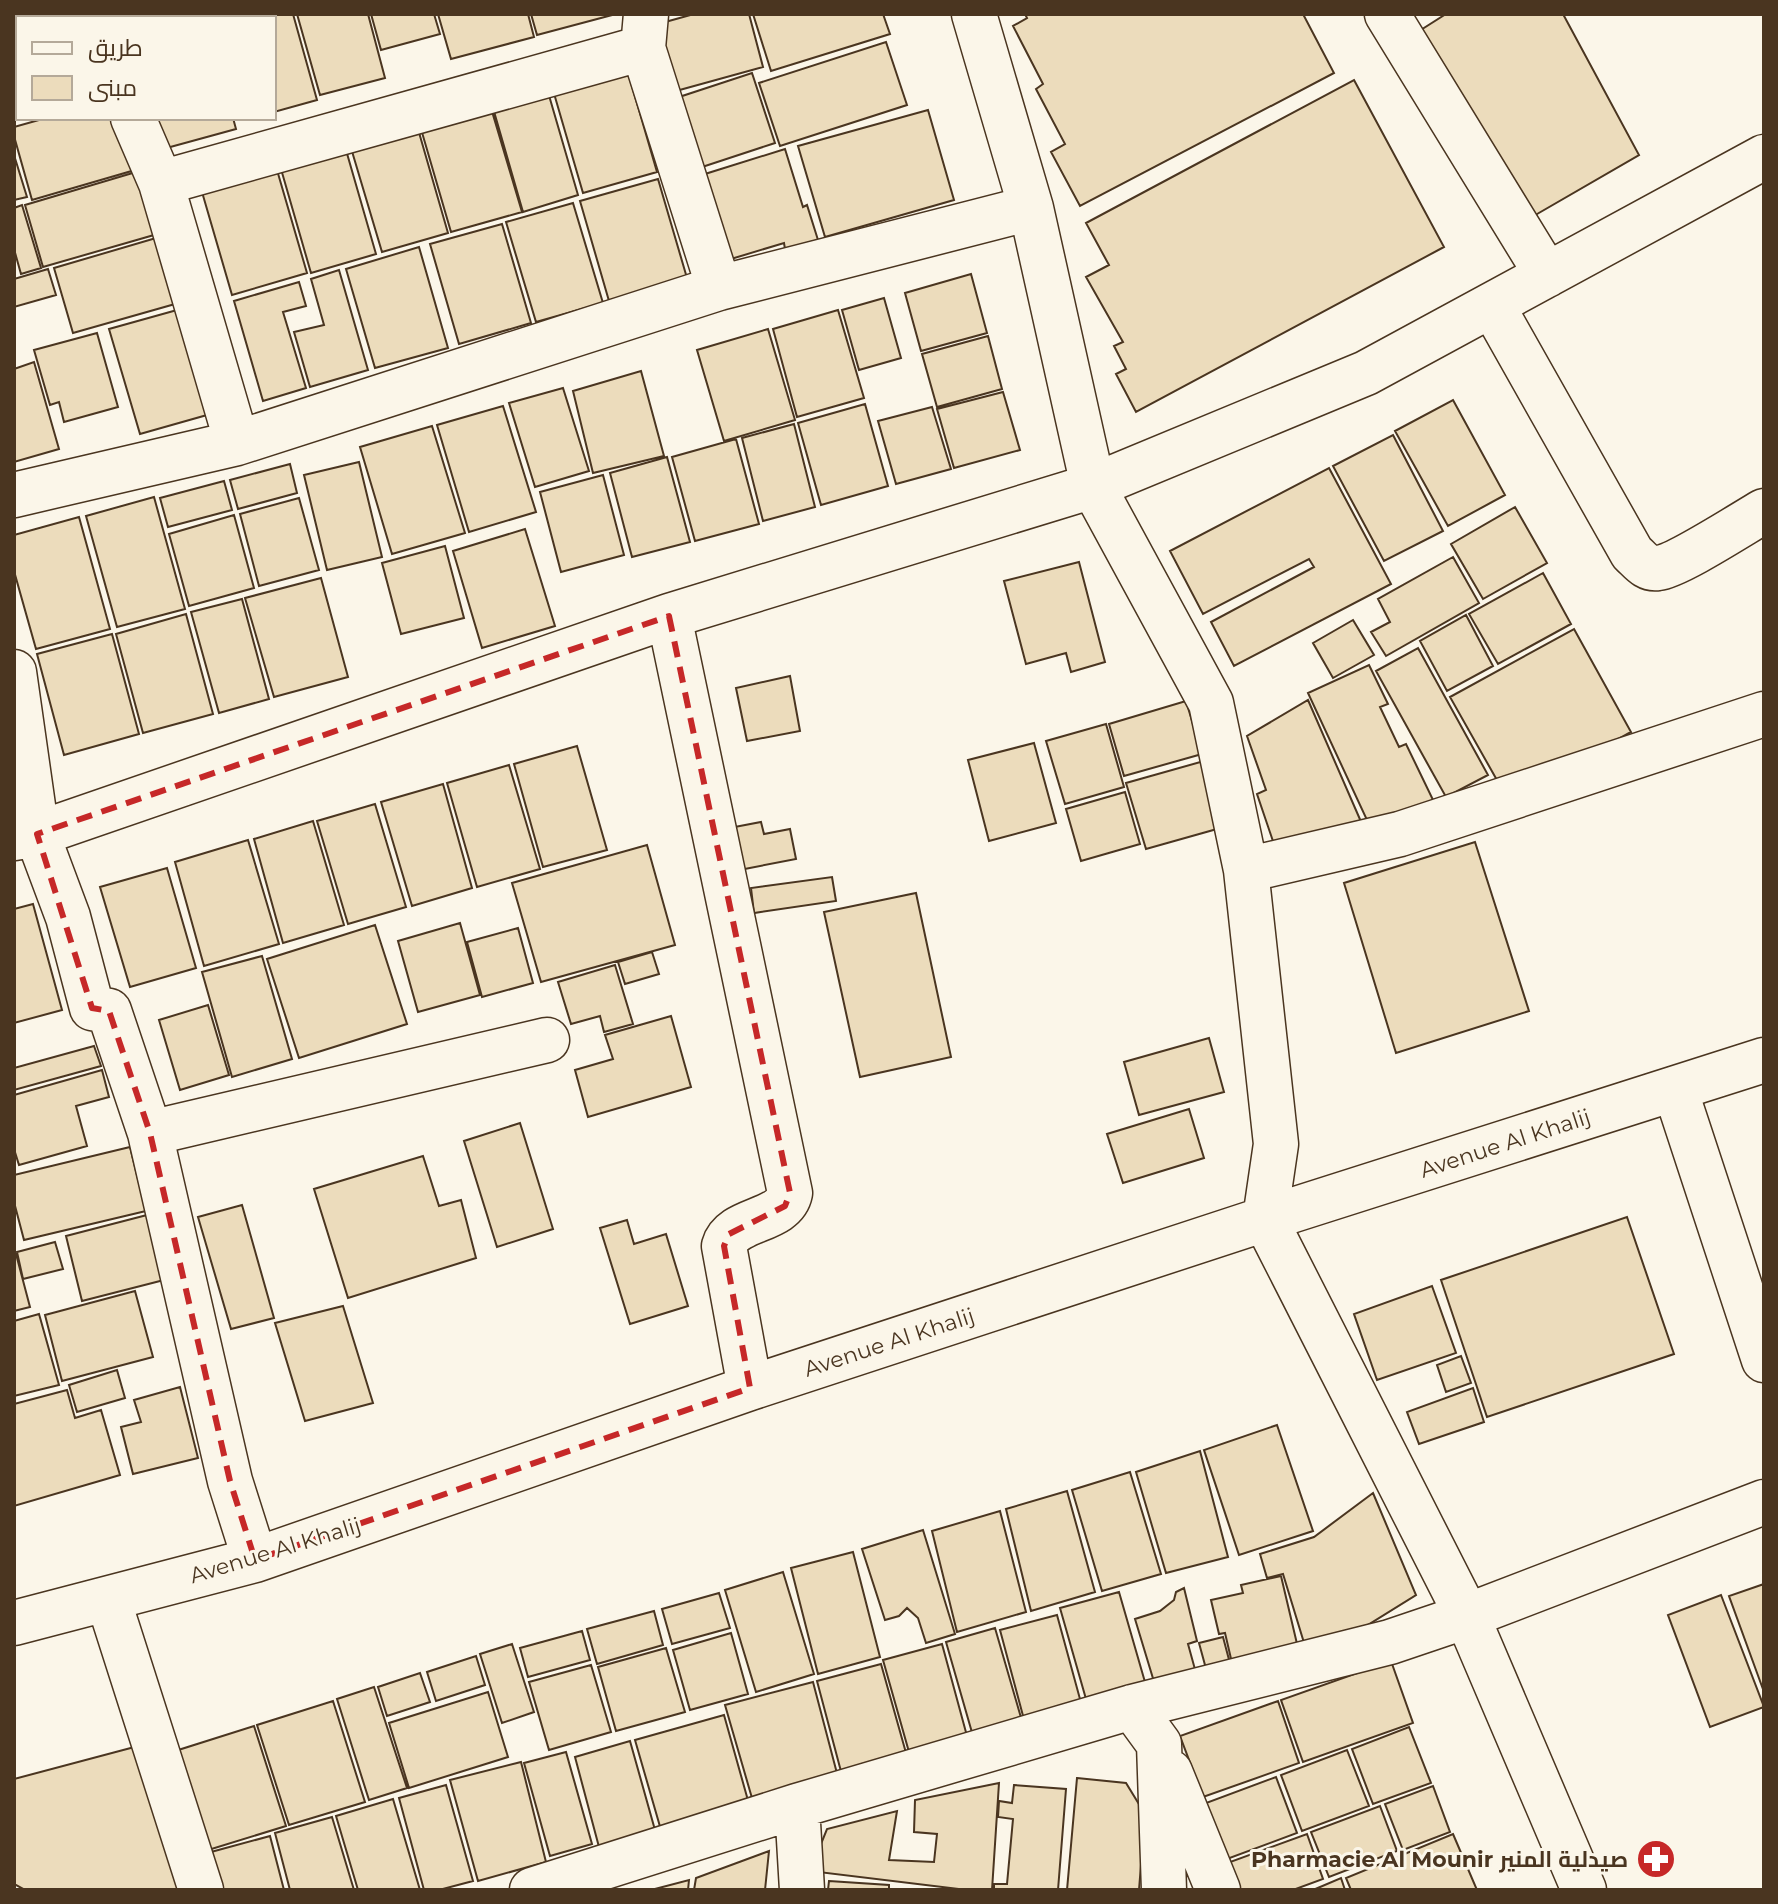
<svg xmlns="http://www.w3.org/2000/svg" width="1778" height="1904" viewBox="0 0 1778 1904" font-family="Montserrat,Cairo,sans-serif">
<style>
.building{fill:#ecdcbc;stroke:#4a3520;stroke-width:2}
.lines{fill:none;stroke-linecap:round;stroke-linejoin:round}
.minor-casing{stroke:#4a3520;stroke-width:47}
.minor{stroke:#fbf6e9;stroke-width:44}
.marked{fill:none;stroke:#c62828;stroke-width:6;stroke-dasharray:16 10;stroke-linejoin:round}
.labels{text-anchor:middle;stroke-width:6;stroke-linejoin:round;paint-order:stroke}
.street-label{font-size:22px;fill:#4a3520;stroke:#fbf6e9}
.poi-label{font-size:22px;font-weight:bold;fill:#4a3520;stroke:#fbf6e9;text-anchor:end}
</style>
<rect width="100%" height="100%" fill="#fbf6e9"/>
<path class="building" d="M209,14H293L317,100L274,112V18H210Z
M297,14H368L385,78L320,95Z
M371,14H434L440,34L381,50Z
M438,14H528L534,37L451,59Z
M531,14H616L537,35Z
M694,14H749L763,67L676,91L658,24Z
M753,14H883L890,34L771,71Z
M1025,14H1303L1334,73L1080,206L1051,152L1065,144L1036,89L1043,84L1013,26L1027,18Z
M1446,14H1563L1639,155L1525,221L1416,33Z
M886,42L907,105L780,146L759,83Z
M627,69L657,172L583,193L553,90Z
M752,73L775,143L687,172L664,102Z
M1354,80L1444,247L1136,412L1116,374L1126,369L1114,346L1123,342L1086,277L1109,265L1086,223Z
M548,92L578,195L523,212L493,108Z
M491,108L522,212L451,232L421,129Z
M928,110L954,200L825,237L798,146Z
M46,118H120L135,170L32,200L14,136V127Z
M155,118H233L236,129L163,149Z
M418,129L448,233L382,252L351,148Z
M785,149L803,207L807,205L818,240L785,249L784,243L731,259L705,174Z
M346,150L376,254L311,273L281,169Z
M14,155L27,197L14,200Z
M277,170L307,273L232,295L202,192Z
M136,172L154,235L43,267L25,205Z
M658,179L687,278L609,301L580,201Z
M573,203L603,303L536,322L506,222Z
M22,205L41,268L21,274L14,249V208Z
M502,224L531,323L459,344L430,244Z
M156,238L175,304L73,333L54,268Z
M419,247L448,348L375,368L346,269Z
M48,269L56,295L14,307V279Z
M339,270L368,370L310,387L294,332L324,325L311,279Z
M971,274L987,333L921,351L905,293Z
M299,282L306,306L283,312L306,388L263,401L234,301Z
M884,298L901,358L859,370L842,310Z
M177,310L207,415L140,434L109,329Z
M838,310L864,398L797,417L773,329Z
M768,329L795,420L724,441L697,350Z
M97,333L118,407L64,422L59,402L50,405L34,350Z
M988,336L1002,389L937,407L922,354Z
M34,362L59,449L14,462V369Z
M641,371L664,456L593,473L573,391Z
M563,388L589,471L535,487L509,403Z
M1003,392L1020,450L954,468L937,409Z
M1453,400L1505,495L1448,526L1395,431Z
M865,404L888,486L821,505L798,423Z
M503,406L536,512L469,532L437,425Z
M932,407L951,469L896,484L878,421Z
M794,424L815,507L763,521L742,438Z
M432,426L465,533L392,554L360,447Z
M1393,435L1443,531L1384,561L1333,466Z
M736,439L759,524L695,541L672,457Z
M667,457L690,542L632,557L610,473Z
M359,462L382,557L327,570L304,475Z
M290,464L297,493L238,509L230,480Z
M1329,468L1391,584L1234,666L1211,622L1314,567L1309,559L1203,614L1170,551Z
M603,475L624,555L561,572L540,492Z
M224,481L232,510L168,527L160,498Z
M154,497L185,609L117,627L86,516Z
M299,498L319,570L259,586L240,514Z
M1515,507L1547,563L1483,599L1451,544Z
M234,515L254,588L189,606L169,534Z
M79,517L110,629L36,649L14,571V535Z
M525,529L555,626L482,648L453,551Z
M445,546L464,618L401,634L382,563Z
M1453,557L1479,603L1386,656L1371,632L1390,622L1378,599Z
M1079,562L1105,662L1071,672L1066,653L1026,664L1004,581Z
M1543,573L1571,624L1498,664L1469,614Z
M321,578L348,677L274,697L245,598Z
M242,599L269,699L219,713L191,612Z
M186,614L213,714L143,733L116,634Z
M1466,615L1493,666L1447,691L1420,641Z
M1353,620L1374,655L1333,678L1313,643Z
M1574,629L1631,732L1553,775L1502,789L1450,697Z
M112,634L139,734L64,755L37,654Z
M1418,648L1488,775L1446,797L1376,671Z
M1369,665L1388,704L1380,707L1399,747L1406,744L1435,804L1373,833L1308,693Z
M790,676L800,731L747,741L736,688Z
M1308,700L1362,824L1277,853L1257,794L1266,790L1247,736Z
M1186,701L1202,754L1124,776L1109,724Z
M1106,724L1124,787L1065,804L1046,741Z
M1034,743L1056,823L989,841L968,760Z
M577,746L607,850L543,867L514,764Z
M1204,761L1224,827L1146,849L1126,783Z
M509,765L540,869L477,887L447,783Z
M443,784L472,888L412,906L381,802Z
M1125,792L1140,844L1081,861L1066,809Z
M375,804L406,907L348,924L317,821Z
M313,821L344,925L283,943L254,839Z
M761,822L764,834L790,829L796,859L729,872L724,829Z
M248,840L279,944L204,966L175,862Z
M1475,842L1529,1011L1396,1053L1344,883Z
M647,845L675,945L541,982L512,883Z
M167,868L196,968L130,987L100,887Z
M832,877L836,901L754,913L751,888Z
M916,893L951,1057L860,1077L824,912Z
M33,904L62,1010L14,1023V909Z
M460,923L480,995L418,1012L398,941Z
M375,925L407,1024L299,1058L267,959Z
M518,928L533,983L482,997L467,942Z
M652,952L659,974L625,984L618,962Z
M262,956L292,1059L232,1077L202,972Z
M615,965L633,1024L604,1032L600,1016L571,1024L558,982Z
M208,1005L229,1075L180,1090L159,1020Z
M671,1016L691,1087L588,1117L575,1070L613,1059L605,1035Z
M1209,1038L1224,1092L1139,1115L1124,1062Z
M94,1046L101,1066L14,1090V1068Z
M102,1070L109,1097L76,1106L87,1146L19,1165L14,1149V1095Z
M1189,1109L1204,1158L1123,1183L1107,1134Z
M520,1123L553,1229L497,1247L464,1141Z
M130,1147L146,1211L24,1240L14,1202V1175Z
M423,1156L439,1206L461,1200L476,1258L348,1298L314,1189Z
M242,1205L274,1318L231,1329L198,1217Z
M147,1215L164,1280L82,1301L66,1236Z
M1627,1217L1674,1354L1487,1417L1441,1280Z
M627,1220L634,1244L666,1234L688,1306L630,1324L600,1228Z
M55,1242L63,1269L23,1279L17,1252Z
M16,1254L30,1307L14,1311V1255Z
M1432,1286L1456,1353L1377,1380L1354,1314Z
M135,1291L153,1357L62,1381L45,1315Z
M343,1306L373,1403L305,1421L275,1323Z
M39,1314L59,1385L14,1396V1321Z
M1461,1356L1471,1383L1446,1392L1437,1365Z
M117,1370L125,1398L77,1412L69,1385Z
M180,1387L198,1458L133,1474L121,1427L141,1422L134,1400Z
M1473,1388L1484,1422L1419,1444L1407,1412Z
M67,1390L75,1418L101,1410L120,1475L14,1506V1404Z
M1277,1425L1313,1531L1239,1555L1204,1450Z
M1200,1451L1228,1557L1166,1573L1136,1472Z
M1130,1472L1161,1574L1102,1591L1072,1490Z
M1067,1491L1095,1592L1031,1611L1006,1509Z
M1373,1493L1416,1595L1358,1631L1305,1646L1283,1574L1267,1578L1260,1554L1314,1537Z
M1000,1511L1026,1612L957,1632L932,1531Z
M923,1530L955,1634L926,1643L918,1618L907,1608L899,1616L885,1620L862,1549Z
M853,1552L880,1657L818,1674L791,1568Z
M783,1572L814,1674L756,1692L725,1590Z
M1281,1576L1298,1648L1232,1663L1225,1633L1219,1634L1211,1600L1243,1593L1241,1585Z
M1764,1584V1692L1729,1596Z
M1184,1588L1197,1641L1188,1644L1196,1673L1155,1685L1135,1619L1160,1611L1174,1600L1176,1592Z
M1119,1592L1147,1689L1088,1706L1060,1608Z
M719,1593L730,1628L672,1644L662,1609Z
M1721,1595L1764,1707L1710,1727L1668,1615Z
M654,1611L663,1645L597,1664L587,1629Z
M1057,1615L1083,1710L1026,1727L1000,1630Z
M995,1628L1022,1721L973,1736L946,1642Z
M582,1631L590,1660L528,1677L520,1648Z
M731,1633L748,1694L690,1710L673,1650Z
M1223,1637L1232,1671L1208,1676L1199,1643Z
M512,1644L534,1712L502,1723L480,1654Z
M942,1644L967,1736L909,1752L883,1660Z
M666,1648L685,1712L616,1731L598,1667Z
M476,1656L485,1685L436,1701L427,1672Z
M1391,1661L1413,1723L1303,1762L1281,1700Z
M881,1664L908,1760L843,1779L817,1681Z
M591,1665L611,1732L549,1750L529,1682Z
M420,1673L430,1702L387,1716L378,1687Z
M813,1682L839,1781L754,1805L725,1705Z
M374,1687L407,1788L369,1800L337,1699Z
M488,1692L508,1757L409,1788L389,1723Z
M333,1701L365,1802L289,1825L257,1725Z
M1278,1701L1299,1763L1203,1797L1180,1736Z
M724,1715L749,1804L661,1830L635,1740Z
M254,1726L286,1826L205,1851L172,1752Z
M1409,1727L1431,1783L1373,1804L1352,1749Z
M630,1741L655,1830L599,1847L575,1757Z
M142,1745L180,1890H25L14,1884V1779Z
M1347,1750L1369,1806L1302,1831L1281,1775Z
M566,1752L592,1844L550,1856L524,1763Z
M521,1762L546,1862L478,1881L450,1780Z
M1276,1777L1297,1833L1227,1859L1206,1803Z
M1077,1778L1126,1783L1145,1814L1139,1890H1067Z
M999,1783L992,1890H967L810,1871L827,1829L897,1811L889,1860L934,1862L937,1834L914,1832L915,1800Z
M446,1785L473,1881L439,1890H424L399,1798Z
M1014,1785L1066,1789L1058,1890H994V1884H1007L1013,1819L998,1817L999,1801L1012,1803Z
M1433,1786L1450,1832L1403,1850L1385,1804Z
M393,1799L420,1890H358L336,1816Z
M1380,1806L1397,1851L1329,1877L1311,1832Z
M332,1817L354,1890H290L275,1833Z
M1307,1834L1323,1879L1293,1890H1240L1230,1862Z
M1453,1834L1477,1890H1351L1346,1878Z
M270,1836L284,1890H221L211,1852Z
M769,1851L765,1890H694L696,1878Z
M1341,1878L1345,1890H1313Z
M689,1880L688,1890H651Z
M829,1881L889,1885V1890H828Z"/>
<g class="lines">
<g class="minor-casing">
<path id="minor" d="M646,14L643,48L719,288
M974,14L1031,208L1093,486L1211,703L1246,870L1276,1144L1265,1219L1467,1616L1584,1890
M1387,14L1547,275
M71,18L77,14
M14,57L18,54
M133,118L161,183L237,443
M161,183L643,48
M1492,305L1632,553C1640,560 1646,570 1658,568C1677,566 1743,523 1764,511
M14,495L237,443L719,288L1031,208
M669,616L790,1193C784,1223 732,1217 724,1246L750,1388
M14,672L37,834L68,917L92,1008L109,1011L150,1133L230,1481L255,1560
M14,838L37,834L669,616L1093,486L1366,373L1764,157
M1246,870L1400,834L1764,714
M1675,1089L1764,1360
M150,1133L547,1040
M108,1599L201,1890
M14,1623L255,1560L750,1388L1265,1219L1764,1060
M1132,1707L1159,1744L1164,1890
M1170,1772L1218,1890
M797,1806L802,1890
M532,1890L797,1806L1132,1707L1390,1642L1467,1616L1764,1502"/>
</g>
<use href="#minor" class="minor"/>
</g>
<path class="marked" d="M669,616L790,1193L785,1206L729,1234L724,1246L750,1388L255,1560L230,1481L150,1133L109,1011L92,1008L37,834Z"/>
<defs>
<g id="pharmacy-disc" transform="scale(2)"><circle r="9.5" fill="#c62828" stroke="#fbf6e9"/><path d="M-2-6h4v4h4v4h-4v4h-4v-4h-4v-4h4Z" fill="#fff"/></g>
</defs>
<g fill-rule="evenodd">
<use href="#pharmacy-disc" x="1656" y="1859"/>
</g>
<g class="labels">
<g class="street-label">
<text transform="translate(1505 1143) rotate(-18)" y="8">Avenue Al Khalij</text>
<text transform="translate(889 1342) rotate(-18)" y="8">Avenue Al Khalij</text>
<text transform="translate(275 1550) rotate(-17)" y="8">Avenue Al Khalij</text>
</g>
<g class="poi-label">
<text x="1628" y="1867">Pharmacie Al Mounir صيدلية المنير</text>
</g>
</g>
<rect width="1778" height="1904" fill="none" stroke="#4a3520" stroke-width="32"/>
<rect x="16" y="16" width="260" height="104" fill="#fbf6e9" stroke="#b4a999" stroke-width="2"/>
<rect x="32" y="42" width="40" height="12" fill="#fbf6e9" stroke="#b4a999" stroke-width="2"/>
<text x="88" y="56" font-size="24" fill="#4a3520">طريق</text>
<rect x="32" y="76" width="40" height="24" fill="#ecdcbc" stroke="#b4a999" stroke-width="2"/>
<text x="88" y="96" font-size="24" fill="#4a3520">مبنى</text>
</svg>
